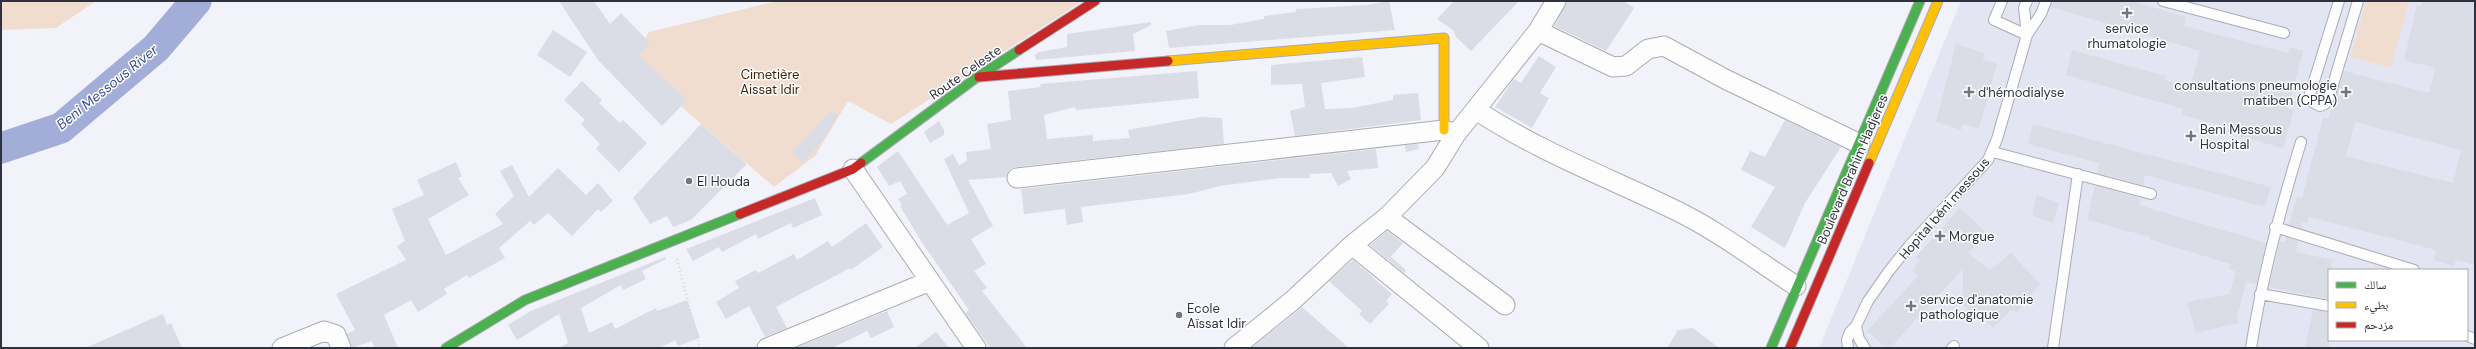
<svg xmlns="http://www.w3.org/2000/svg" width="2476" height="349" viewBox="0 0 2476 349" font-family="'DM Sans','Noto Naskh Arabic',sans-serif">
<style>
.built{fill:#e3e6f2;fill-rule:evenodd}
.green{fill:#f0ddd0}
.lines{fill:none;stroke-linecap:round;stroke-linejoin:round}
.river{stroke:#a3aed8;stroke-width:31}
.building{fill:#dadce6;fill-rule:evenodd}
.lane-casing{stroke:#a9abb4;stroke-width:12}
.street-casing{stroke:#a9abb4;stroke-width:21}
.fast-casing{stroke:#a9abb4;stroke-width:11}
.slow-casing{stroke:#a9abb4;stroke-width:11}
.jam-casing{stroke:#a9abb4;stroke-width:11}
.path{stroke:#d8d8db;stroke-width:2.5;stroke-dasharray:1 3;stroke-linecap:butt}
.lane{stroke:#fdfdfe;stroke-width:10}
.street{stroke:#fdfdfe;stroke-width:19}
.fast{stroke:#4caf50;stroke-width:9}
.slow{stroke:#ffc107;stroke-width:9}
.jam{stroke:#c62828;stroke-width:9}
.poi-dot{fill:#737680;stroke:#fff;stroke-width:1.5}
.labels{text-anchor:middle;stroke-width:3;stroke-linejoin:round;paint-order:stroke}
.poi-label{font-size:13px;fill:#2e323e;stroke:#fff;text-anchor:start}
.street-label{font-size:13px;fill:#2e323e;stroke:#fff}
.park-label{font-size:13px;fill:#472400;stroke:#fff}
.water-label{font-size:14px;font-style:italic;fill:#3d4b93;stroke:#fff}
</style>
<rect width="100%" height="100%" fill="#f2f3fa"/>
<path class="built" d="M1961,1H2475V348H1819ZM2329,270H2467V340H2329Z"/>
<path class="green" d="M1,1H96L56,28L1,30Z
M778,1H1083L891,124L848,101L815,156L774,187L631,63L649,32Z
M2366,1H2409L2391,68L2351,57Z"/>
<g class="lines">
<path class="river" d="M1,148L61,128L156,48L196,1"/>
</g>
<path class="building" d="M559,1H594L610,24L621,13L650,43L639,56L687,100L662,126L598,60Z
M1389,1L1395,30L1169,48L1166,31L1198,25H1230L1264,19V16L1296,12V9L1367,5Z
M1454,1H1519L1471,51L1456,37L1454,31L1437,19Z
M1567,1H1623L1634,8L1606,51L1554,26Z
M2052,1H2132L2186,17L2184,26L2288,53L2290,47L2303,51L2288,109L2294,110L2283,148L2223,132L2224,126L2182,115L2183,109L2066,75L2072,50L2166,76L2164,80L2190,87L2200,51L2051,7Z
M2422,1H2475V265L2456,260L2454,266L2434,260L2436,250L2309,217L2307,223L2302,222L2301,228L2289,225L2297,197L2302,198L2323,118L2328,119L2344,71L2429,93L2436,68L2404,60L2417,5L2421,6ZM2355,122L2461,150L2453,183L2346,156Z
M1151,22V25L1133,34L1135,51L1036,60L1035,55L1039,52L1067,47V34Z
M553,30L587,52L570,77L537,55Z
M1956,44L1984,53L1983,60L1997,64L1979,128L1963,124L1961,130L1936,122Z
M1539,56L1556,67L1540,93L1549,98L1532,128L1495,107L1514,79L1521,83Z
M1362,57L1365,77L1321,83L1325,109L1352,108L1393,100V95L1418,93L1421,120L1295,136L1290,111L1305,107L1302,84L1271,85V65Z
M1197,71L1199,98L1076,110L1075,107L1044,115L1047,139L1093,135V141L1130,138L1128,130L1201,117L1222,118L1224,144L1016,167L1010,169L1006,177L968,180L993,226L971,239L986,264L974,271L987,288L982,291L1027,348H990L965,313L969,310L921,241L900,206L902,205L898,199L907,194L900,181L889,186L877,167L898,151L947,225L969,213L944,159L953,154L959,165L967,161L966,152L991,149L987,124L1011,120L1008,91L1041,87L1040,84Z
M582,81L602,100L599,103L620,123L623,120L647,143L619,172L596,149L600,144L581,124L585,120L564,100Z
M832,110L838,116L819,145L803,162L792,152Z
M1785,120L1841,147L1805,203L1785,248L1751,227L1775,187L1741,170L1750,151L1765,157Z
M939,121L944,130V135L930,143L924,132Z
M701,124L747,164L691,220L673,227L667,216L650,224L633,198Z
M2033,124L2271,187L2265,207L2145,175L2143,185L2097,173L2099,163L2028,144Z
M1418,144L1419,149L1406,152L1405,145Z
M1376,149L1378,168L1347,171L1351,179L1338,186L1331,173L1310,174V178H1280L1220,186L1189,194L1081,207L1083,222L1067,225L1065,209L1024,214L1021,189Z
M456,162L462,176L458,178L469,195L428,219L446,255L503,224L495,214L514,196L500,171L512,165L529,197L558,168L586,195L598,183L613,201L601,212L598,209L572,236L548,213L534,225L530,221L499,248L505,258L469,278L467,275L444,289L447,294L418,312L411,300L384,315L398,348H375L372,341L352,348L347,334L355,330L336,294L406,260L397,246L405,241L392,209L424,195L417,180Z
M2095,186L2140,198L2139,205L2266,243L2256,284L2246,282L2237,317L2238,323L2196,333L2187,302L2229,294L2236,272L2229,269L2230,264L2149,239L2150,237L2087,220Z
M2037,195L2059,203L2053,223L2032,215Z
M815,198L822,215L793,228L791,223L758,239L756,234L722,252L719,247L693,261L686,249Z
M1960,208L1987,233L1968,253L1990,270L2011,253L2040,284L2017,312L2011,310L1993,328L1974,308L1969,311L1963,304V269L1890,348H1887L1867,331L1918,276L1912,270L1920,261L1916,257Z
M866,223L883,247L851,270L850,268L776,307L787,328L765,337L749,306L726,319L716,302L739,288L735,281L756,270L758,273L794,254L797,260L828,241L832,247Z
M1387,231L1403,243L1391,257L1406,270L1404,273L1370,245Z
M2286,237L2298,241L2296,252L2333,260L2331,270H2329V299L2269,287L2280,241L2285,242Z
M665,257L666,259L642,271L646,279L623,290L621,285L581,308L589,333L612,322L615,329L656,308L657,311L687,300L700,338L678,346L675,340L659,348H558L568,343L559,314L517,340L508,325L531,311Z
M1353,260L1392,294L1386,301L1389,304L1370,324L1359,314L1362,311L1329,281Z
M1302,307L1349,348H1251L1299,310Z
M2313,310L2329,312V348H2305Z
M887,311L894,327L871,338L867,331L832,348H796Z
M163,314L167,325L171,323L182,348H85Z
M1693,328L1719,348H1667L1678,330Z
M936,332L949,348H915Z"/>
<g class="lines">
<g class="lane-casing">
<path id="lane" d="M2002,1L1994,20L2027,35
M2163,1L2284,33
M2339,1L2310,94L2309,100L2320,106L2325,104L2329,98L2358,1
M2027,35L2024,8L2027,1
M1993,152L2151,194
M2275,227L2414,270
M2260,294L2329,306
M1856,326L1859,339L1865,348
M2467,336L2475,339
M1848,348L1847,340L1850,332L1856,326L1868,301L1889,271L1909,246L1988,160L1997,139L2027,35L2041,14L2046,1
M1952,348L1954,346
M2053,348L2078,174
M2251,348C2262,277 2280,210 2301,142"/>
</g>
<g class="street-casing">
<path id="street" d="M1538,31L1613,67L1626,66L1648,49L1664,46L1727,80L1860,144
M1476,110C1538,151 1607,177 1673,209C1717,230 1756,260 1796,286
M853,169L976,348
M1017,178L1444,130L1456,134
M1387,217L1505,305
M1352,245L1479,348
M282,348L324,331L336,335L341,348
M767,348L930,281
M1234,348L1292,301L1352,245L1387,217L1435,168L1456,134L1538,31L1556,1"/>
</g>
<g class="fast-casing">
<path id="fast" d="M861,163L976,78L1019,50
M446,348L525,300L740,214
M1771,348L1920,1"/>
</g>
<g class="slow-casing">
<path id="slow" d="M1168,61L1444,38V130
M1869,163L1938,1"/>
</g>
<g class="jam-casing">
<path id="jam" d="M1019,50L1095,1
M979,77L1168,61
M740,214L853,169L861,163
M1790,348L1869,163"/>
</g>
<path class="path" d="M677,259L700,348"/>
<use href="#lane" class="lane"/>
<use href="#street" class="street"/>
<use href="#fast" class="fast"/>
<use href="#slow" class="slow"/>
<use href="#jam" class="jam"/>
</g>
<g class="poi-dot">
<path d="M2125 7h4v4h4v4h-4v4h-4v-4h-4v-4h4z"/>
<path d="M1967 86h4v4h4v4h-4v4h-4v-4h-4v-4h4z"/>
<path d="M2344 86h4v4h4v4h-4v4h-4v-4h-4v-4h4z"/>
<path d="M2189 130h4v4h4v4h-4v4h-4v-4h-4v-4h4z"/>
<circle cx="689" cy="181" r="4"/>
<path d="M1938 230h4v4h4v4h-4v4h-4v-4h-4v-4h4z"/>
<path d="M1909 300h4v4h4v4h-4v4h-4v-4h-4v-4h4z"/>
<circle cx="1179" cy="315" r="4"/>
</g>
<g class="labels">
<g class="poi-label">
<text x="2127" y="33" text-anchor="middle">service<tspan x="2127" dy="15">rhumatologie</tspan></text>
<text x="2337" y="90" text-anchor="end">consultations pneumologie<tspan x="2337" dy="15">matiben (CPPA)</tspan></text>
<text x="1978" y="97">d'hémodialyse</text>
<text x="2200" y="134">Beni Messous<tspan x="2200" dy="15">Hospital</tspan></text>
<text x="697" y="186">El Houda</text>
<text x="1949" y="241">Morgue</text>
<text x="1920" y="304">service d'anatomie<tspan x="1920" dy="15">pathologique</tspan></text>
<text x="1187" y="313">Ecole<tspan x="1187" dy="15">Aïssat Idir</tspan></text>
</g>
<g class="street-label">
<text transform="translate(965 72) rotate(-35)" y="5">Route Celeste</text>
<text transform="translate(1852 169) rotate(-67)" y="5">Boulevard Brahim Hadjeres</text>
<text transform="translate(1944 208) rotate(-49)" y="5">Hopital béni messous</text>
</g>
<g class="park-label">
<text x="770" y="79">Cimetière<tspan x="770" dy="15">Aissat Idir</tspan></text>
</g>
<g class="water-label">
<text transform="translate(107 87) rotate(-39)" y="5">Beni Messous River</text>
</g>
</g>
<rect width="2476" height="349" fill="none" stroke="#2e323e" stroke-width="4"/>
<rect x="2328" y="269" width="140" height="72" fill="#ffffff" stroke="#abadb2"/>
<rect x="2336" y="282" width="20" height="6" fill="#4caf50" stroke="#abadb2"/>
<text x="2364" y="289" font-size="12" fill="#2e323e">سالك</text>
<rect x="2336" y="302" width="20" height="6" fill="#ffc107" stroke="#abadb2"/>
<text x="2364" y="309" font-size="12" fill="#2e323e">بطيء</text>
<rect x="2336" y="322" width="20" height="6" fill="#c62828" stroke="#abadb2"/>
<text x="2364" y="329" font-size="12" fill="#2e323e">مزدحم</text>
</svg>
